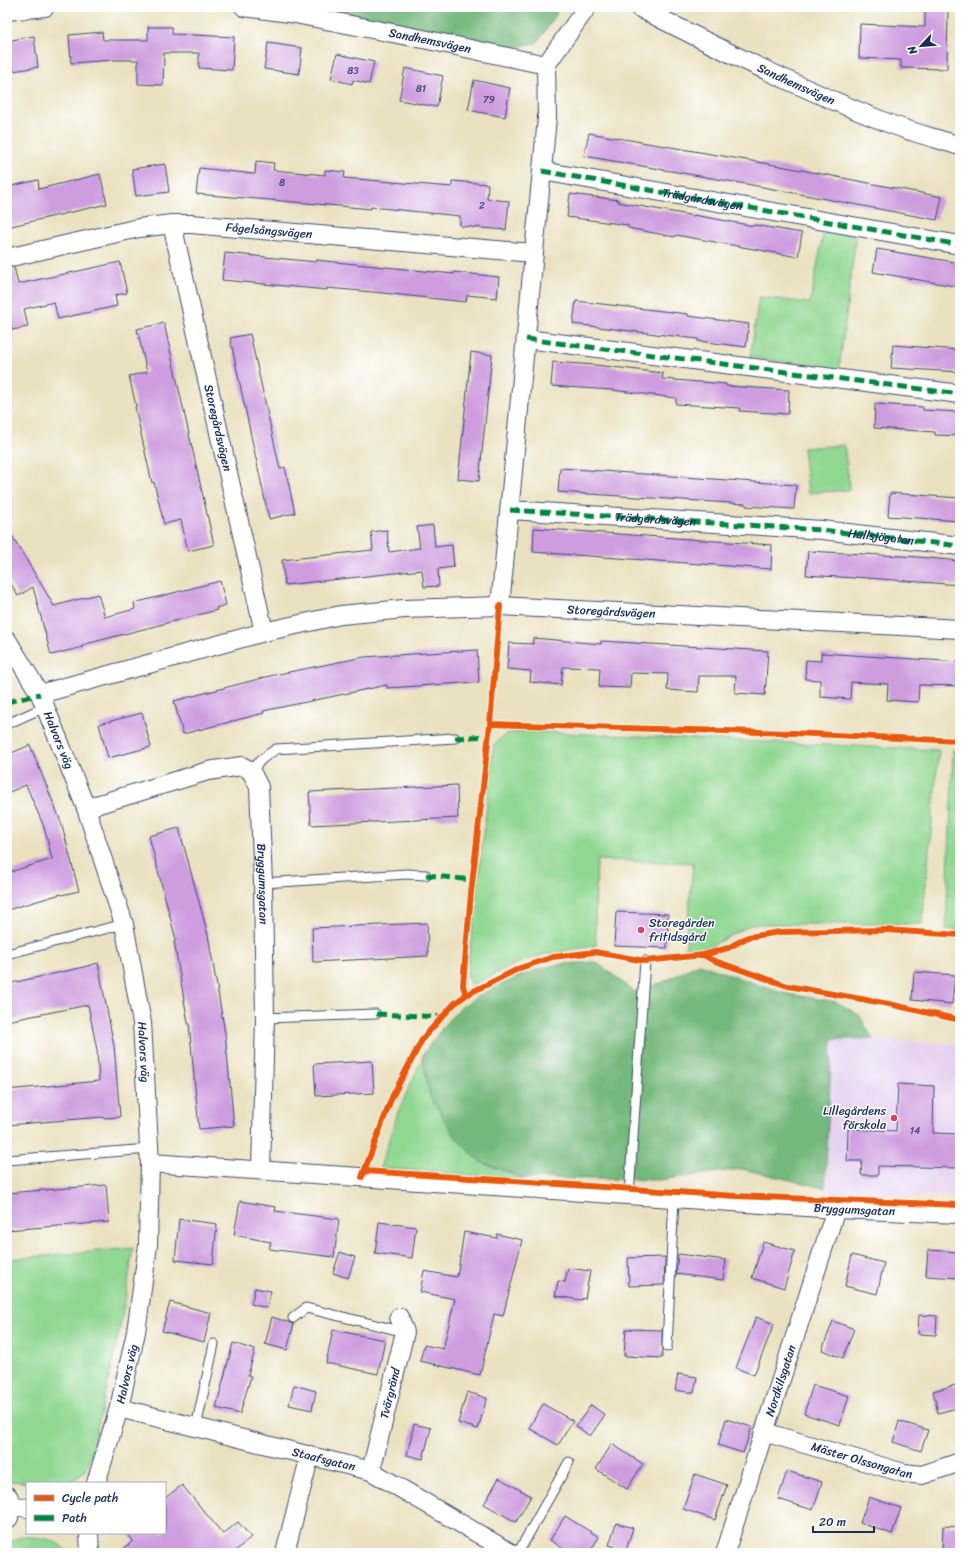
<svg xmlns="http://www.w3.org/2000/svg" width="967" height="1560" viewBox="0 0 967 1560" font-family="Sriracha,sans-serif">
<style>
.built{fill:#e6d2f0}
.green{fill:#90d791;stroke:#568378}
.forest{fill:#74b87b;stroke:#48746c}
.building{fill:#ce9ddf}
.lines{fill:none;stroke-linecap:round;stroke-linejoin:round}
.service-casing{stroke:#3a4a6d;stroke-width:11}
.minor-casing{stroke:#3a4a6d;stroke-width:20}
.tertiary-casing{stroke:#3a4a6d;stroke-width:24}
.service{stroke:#fff;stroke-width:9}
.minor{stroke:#fff;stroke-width:18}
.tertiary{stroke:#fff;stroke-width:22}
.quiet{stroke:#00873e;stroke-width:5;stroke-dasharray:10 5;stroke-linecap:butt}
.cycleway-casing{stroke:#fff;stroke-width:8}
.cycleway{stroke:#e8590c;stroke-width:6}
.poi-dot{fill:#d1495b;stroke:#fff;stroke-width:1.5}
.labels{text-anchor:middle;stroke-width:3;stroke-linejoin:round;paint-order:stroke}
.number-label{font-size:10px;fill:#484a7e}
.street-label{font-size:12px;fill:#1b2f5e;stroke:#fff}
.poi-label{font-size:12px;fill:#1b2f5e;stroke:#fff;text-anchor:start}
</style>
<rect width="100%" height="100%" fill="#fff"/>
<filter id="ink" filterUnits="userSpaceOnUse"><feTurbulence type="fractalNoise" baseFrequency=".025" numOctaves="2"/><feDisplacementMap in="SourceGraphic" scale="8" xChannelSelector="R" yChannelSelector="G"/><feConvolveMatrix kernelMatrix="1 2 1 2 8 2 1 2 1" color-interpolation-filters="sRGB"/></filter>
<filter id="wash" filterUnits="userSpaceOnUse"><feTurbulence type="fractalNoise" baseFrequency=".012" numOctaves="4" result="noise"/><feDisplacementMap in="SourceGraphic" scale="16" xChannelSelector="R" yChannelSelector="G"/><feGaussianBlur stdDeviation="0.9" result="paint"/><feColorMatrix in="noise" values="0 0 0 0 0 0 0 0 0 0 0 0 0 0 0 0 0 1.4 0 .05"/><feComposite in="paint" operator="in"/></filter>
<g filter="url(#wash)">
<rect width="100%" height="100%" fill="#eae1c0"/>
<path class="built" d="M832,1039H873L960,1044V1198L826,1192Z"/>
<path class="green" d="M824,230L856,236L839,370L750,357L759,297L810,303Z
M844,445L850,490L808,493L803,448Z
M524,731L939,750L922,924H752L711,946L685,953L693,863L597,860L595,916L596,946C574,949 551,952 529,959C510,965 493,975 475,984L470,983L467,978L468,967L494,744L507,733Z
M953,750L960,751V930L946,929Z
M423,1057L480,1162L525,1179L380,1168L398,1112Z
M133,1248C124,1320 106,1392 89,1462C87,1466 85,1471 83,1473C68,1490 27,1482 7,1481V1259Z
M22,1536C40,1538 56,1537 68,1553H7V1543Z"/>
<path class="forest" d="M313,7H557L556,15L537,43L513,47Z
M596,962L635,992L663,982L699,964L782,993L837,1002L859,1015L873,1039H832L825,1188L742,1169L660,1180L526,1178L480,1162L457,1139L430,1097L422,1056C432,1042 448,1018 462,1007C481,992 533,968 556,965C569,963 583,963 596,962Z"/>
<g id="blocks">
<path class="building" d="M925,7H948L947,69L901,68V60L859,58L860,24L925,27Z
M148,27H172V34L234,37L232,70L199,68V53H164L163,85L138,84V60H114L71,63L69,35L102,32L103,40H148Z
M34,36L38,67L7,72V41Z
M268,43L302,48L299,74L264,69Z
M337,54L374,62L369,84L353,80L352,84L331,79Z
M405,68L443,76L437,107L399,100Z
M474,80L510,88L505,117L468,110Z
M589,133L775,165L942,197L937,220L752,185L584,156Z
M256,161L274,163L273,170L325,175V170L345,172L344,178L452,187V181L488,184L487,199L509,201L506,230L460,226V216L371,207V209L307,203L196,194L199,168L255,174Z
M165,164L169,192L136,196L132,169Z
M100,174L107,204L7,227V187L38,180L39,189Z
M570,194L619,200L618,202L694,216V215L754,226L755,225L802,233L798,257L676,235L675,237L628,228V225L567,217Z
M877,249L960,263V287L873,272Z
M225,253L316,262V260L454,274V272L499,277L497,298L467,295L466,302L373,292L327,288V290L222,280Z
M120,262L127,293L115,295L117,306L58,319L54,302L24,309L28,327L12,330L8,312H7V268L14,267L18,284Z
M576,301L688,314V316L749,324L746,347L698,341V339L573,324Z
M164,323L214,545L188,551L181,520L164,524L154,482L152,483L135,407L136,406L129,376L147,372L137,329Z
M250,334L280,469L285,467L295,513L269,519L230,338Z
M893,345L960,350V372L891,368Z
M471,352L492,355L479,481L458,479Z
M553,362L596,365L663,373L662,379L726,384V386L789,390L788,414L739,411L740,408L676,404V398L612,390L551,386Z
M875,404L923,407V410L960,412V436L935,435V432L874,428Z
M560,468L796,485L794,509L746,506V504L558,492Z
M890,493L960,498V521L888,516Z
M433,525L435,547L452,545L454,567L438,569L439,586L424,587L422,570L285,585L282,560L373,550L371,532L387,530L389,552L420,548L417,527Z
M7,527L54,606L98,594L105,617L135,609L134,603L220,581L226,605L216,608L217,610L82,645L83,647L51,655L33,587L18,596L7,577Z
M534,528L772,545L771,569L533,552Z
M808,551L918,557L960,561V585L855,577V578L806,575Z
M533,638L601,644V641L768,651L765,695L735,693L736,676H699L698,692L667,690L668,674L631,673L630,688L599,687L600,668L563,667L561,685L530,682L531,671L507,669L509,643L533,644Z
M477,650L479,682L387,688V685L263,711L264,713L183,734L174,701L274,675L364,657Z
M821,653L960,662V686L919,685L918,702L887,700L888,684L851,682L850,699L820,697V680L805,679L806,660L821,661Z
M142,713L151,747L108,758L99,724Z
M30,745L61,822L79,891L62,895L61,894L7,910V873L52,859L44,827L26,785L7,793V755Z
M457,785L458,818L311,825L309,792Z
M179,828L208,935L225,1033L234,1126L199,1129L189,1023H188L174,941L176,940L149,836Z
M616,912L668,914L667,948L614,946Z
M427,923L428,956L313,962L312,928Z
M98,963L114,1046L120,1117L103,1118L102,1117L7,1125V1090L99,1081L97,1050L88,1005L7,1021V984L80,968Z
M914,972L955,975L952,1004L912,1000Z
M372,1061L374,1093L316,1096L314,1064Z
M898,1084L934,1086L933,1133L960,1134V1168L878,1166V1175H861L862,1161H847L848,1129L896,1131Z
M106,1185L109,1222L7,1230V1193Z
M240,1201L276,1207L275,1211L339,1219L334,1257L269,1249L271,1242L234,1235Z
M179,1219L217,1224L213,1264L175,1260Z
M379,1222L416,1227L412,1258L375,1253Z
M464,1232L497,1238V1234L522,1240L503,1316L494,1314L480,1375L420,1361L424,1345L443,1349L455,1299L420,1292L424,1271L457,1277Z
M763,1242L795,1251L784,1288L752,1278Z
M928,1250L960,1252V1278L926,1276Z
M340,1252L355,1257L348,1278L333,1273Z
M678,1254L726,1260L723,1280L676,1274Z
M852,1255L884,1263L877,1294L845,1286Z
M665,1257L664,1285L629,1286L628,1258Z
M568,1268L590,1271L585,1299L582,1298V1300L555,1296L558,1281L565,1282Z
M255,1288L271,1291L267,1308L251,1304Z
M170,1302L211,1313L204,1342L162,1331Z
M919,1315L937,1316L936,1335L918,1334Z
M272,1317L294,1324L287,1350L265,1344Z
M756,1317L774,1324L754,1375L736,1368Z
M833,1321L854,1329L843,1358L822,1350Z
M626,1329L662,1330V1358L624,1356Z
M333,1330L385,1340L378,1374L326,1363Z
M233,1343L255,1350L248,1375L251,1376L240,1414L216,1408Z
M678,1374L697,1377L694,1393L675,1390Z
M960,1384V1407L938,1413L933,1391Z
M294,1385L316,1391L312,1410L289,1405Z
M813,1385L849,1396L840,1425L804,1414Z
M467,1392L487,1398L478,1429L458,1423Z
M543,1404L573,1421L558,1445L529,1428Z
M591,1405L605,1415L590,1436L576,1426Z
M726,1419L752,1427L743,1453L718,1445Z
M899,1421L928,1430L921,1451L893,1442Z
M414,1424L431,1428L423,1459L407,1455Z
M612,1444L643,1464L627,1489L596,1469Z
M787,1471L822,1482L813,1510L778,1499Z
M695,1474L727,1485L715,1520L683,1509Z
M499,1478L531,1496L516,1522L484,1504Z
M182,1485L223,1534L238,1522L251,1537L233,1553H118L133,1541L127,1533H165V1498Z
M869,1497L901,1508L892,1534L860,1523Z
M565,1516L599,1537L589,1553H570L550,1540Z
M616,1523L633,1528L626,1550L609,1545Z
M943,1526L960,1527V1553H942Z"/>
</g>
</g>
<g filter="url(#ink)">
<use href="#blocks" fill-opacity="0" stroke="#3a4a6d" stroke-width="1"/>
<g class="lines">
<g class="service-casing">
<path id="service" d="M7,724L45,707
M251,771L262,759L276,749L455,738
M263,883L407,874L426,875
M7,954L124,924
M265,1018L376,1014
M7,1160L149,1149
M629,1195L645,961
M293,1318L306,1308L405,1332
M667,1347L674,1198
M196,1427L214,1344
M518,1553L569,1462"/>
</g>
<g class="minor-casing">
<g id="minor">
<path id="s1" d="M244,7L290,13L428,40L546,65L587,7"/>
<path id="s2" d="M638,7C721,50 805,91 893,125C915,133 938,139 960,146"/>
<path d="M7,11L45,7"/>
<path d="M542,171L960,245"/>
<path id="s3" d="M172,224L264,632"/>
<path id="s4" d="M7,258L139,228L172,224H191L533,253"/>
<path d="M526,339L960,394"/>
<path d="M510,510L822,530L960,546"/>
<path d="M500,606L547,118L546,65"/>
<path id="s5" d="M7,640L40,694L86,808L124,924L142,1023L150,1163L148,1245L136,1332L119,1408L96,1483"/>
<path id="s6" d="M40,694L264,632L341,615L404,609L500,606L960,629"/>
<path id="s7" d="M86,808L208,771L242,766L251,771L259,787L263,883L265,1018L261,1170"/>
<path id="s8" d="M150,1163L836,1209L960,1214"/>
<path id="s9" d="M119,1408L371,1471L511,1553"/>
<path id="s10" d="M764,1432L904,1473L922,1475L960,1462"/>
<path id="s11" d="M371,1471L405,1332L399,1317"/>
<path d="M9,1505L27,1508"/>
<path d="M89,1533L90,1553"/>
<path d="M285,1553L310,1455"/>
<path id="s12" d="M725,1553L836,1209"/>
</g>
</g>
<g class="tertiary-casing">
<path id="tertiary" d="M7,1498L9,1505L7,1517"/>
</g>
<use href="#service" class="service"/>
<use href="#minor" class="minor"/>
<use href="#tertiary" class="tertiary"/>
<g class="quiet">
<path id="s13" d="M542,171L960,245"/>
<path d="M526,339L960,394"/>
<path id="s14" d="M510,510L822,530L960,546"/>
<path d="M7,702L40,694"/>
<path d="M455,738L488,736"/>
<path d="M426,875L472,880"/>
<path d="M376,1014L443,1017"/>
</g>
<g class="cycleway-casing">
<path id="cycleway" d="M490,724L793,733L960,741
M703,955L712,960L788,986L889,1004L960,1020
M466,995L463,986L464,972L471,893L490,724L500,606
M365,1171L736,1196L960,1205
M362,1177L392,1097L423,1038L454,1004L466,995L520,968L553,957L595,952L645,961L703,955L728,948L748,937L780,932L886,930L960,935"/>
</g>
<use href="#cycleway" class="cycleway"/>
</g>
</g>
<g class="poi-dot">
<circle cx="641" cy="930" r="4"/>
<circle cx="894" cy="1118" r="4"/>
</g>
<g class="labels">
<g class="number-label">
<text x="353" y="74">83</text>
<text x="421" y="92">81</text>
<text x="489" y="103">79</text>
<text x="282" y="186">8</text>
<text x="482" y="209">2</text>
<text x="915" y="1134">14</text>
</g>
<g class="street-label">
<text dy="4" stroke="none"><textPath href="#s1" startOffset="189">Sandhemsvägen</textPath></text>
<text dy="4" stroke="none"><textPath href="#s2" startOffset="176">Sandhemsvägen</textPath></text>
<text dy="4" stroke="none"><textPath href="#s13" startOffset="163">Trädgårdsvägen</textPath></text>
<text dy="4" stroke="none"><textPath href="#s4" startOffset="266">Fågelsångsvägen</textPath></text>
<text dy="4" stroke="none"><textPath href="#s3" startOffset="209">Storegårdsvägen</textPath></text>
<text dy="4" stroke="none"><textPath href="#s14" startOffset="146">Trädgårdsvägen</textPath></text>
<text dy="4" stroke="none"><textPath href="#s14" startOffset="372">Hullsjögatan</textPath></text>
<text dy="4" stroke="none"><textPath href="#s6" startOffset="582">Storegårdsvägen</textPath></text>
<text dy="4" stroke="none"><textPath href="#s5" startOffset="113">Halvors väg</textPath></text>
<text dy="4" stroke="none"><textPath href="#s7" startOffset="287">Bryggumsgatan</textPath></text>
<text dy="4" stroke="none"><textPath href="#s5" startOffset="438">Halvors väg</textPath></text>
<text dy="4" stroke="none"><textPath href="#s8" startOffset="706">Bryggumsgatan</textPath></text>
<text transform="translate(127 1374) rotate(-77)" y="4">Halvors väg</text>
<text dy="4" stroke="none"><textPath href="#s12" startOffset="181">Nordkilsgatan</textPath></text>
<text dy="4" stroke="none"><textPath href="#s11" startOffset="80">Tvärgränd</textPath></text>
<text dy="4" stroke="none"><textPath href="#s9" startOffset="211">Staafsgatan</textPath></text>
<text dy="4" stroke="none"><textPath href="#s10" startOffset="102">Mäster Olssongatan</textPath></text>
</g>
<g class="poi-label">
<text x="649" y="927">Storegården<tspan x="649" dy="14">fritidsgård</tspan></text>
<text x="886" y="1115" text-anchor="end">Lillegårdens<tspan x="886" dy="14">förskola</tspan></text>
</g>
</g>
<rect width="967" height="1560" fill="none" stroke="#fff" stroke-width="24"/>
<rect x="26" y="1482" width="140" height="52" fill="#ffffff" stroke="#a4acbf"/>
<rect x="34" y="1495" width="20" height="6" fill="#e8590c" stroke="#a4acbf"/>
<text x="62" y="1502" font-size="12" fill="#1b2f5e">Cycle path</text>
<rect x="34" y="1515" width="20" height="6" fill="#00873e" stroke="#a4acbf"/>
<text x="62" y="1522" font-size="12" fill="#1b2f5e">Path</text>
<g transform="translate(921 46) rotate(244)" stroke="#ffffff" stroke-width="3" paint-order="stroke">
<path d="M0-3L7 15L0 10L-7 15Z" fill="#1b2f5e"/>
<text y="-6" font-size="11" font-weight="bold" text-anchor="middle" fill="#1b2f5e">N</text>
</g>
<path d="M813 1526v6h61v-6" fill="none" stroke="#1b2f5e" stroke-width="2"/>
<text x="819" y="1526" font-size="12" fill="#1b2f5e" stroke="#ffffff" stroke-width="3" paint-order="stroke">20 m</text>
</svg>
